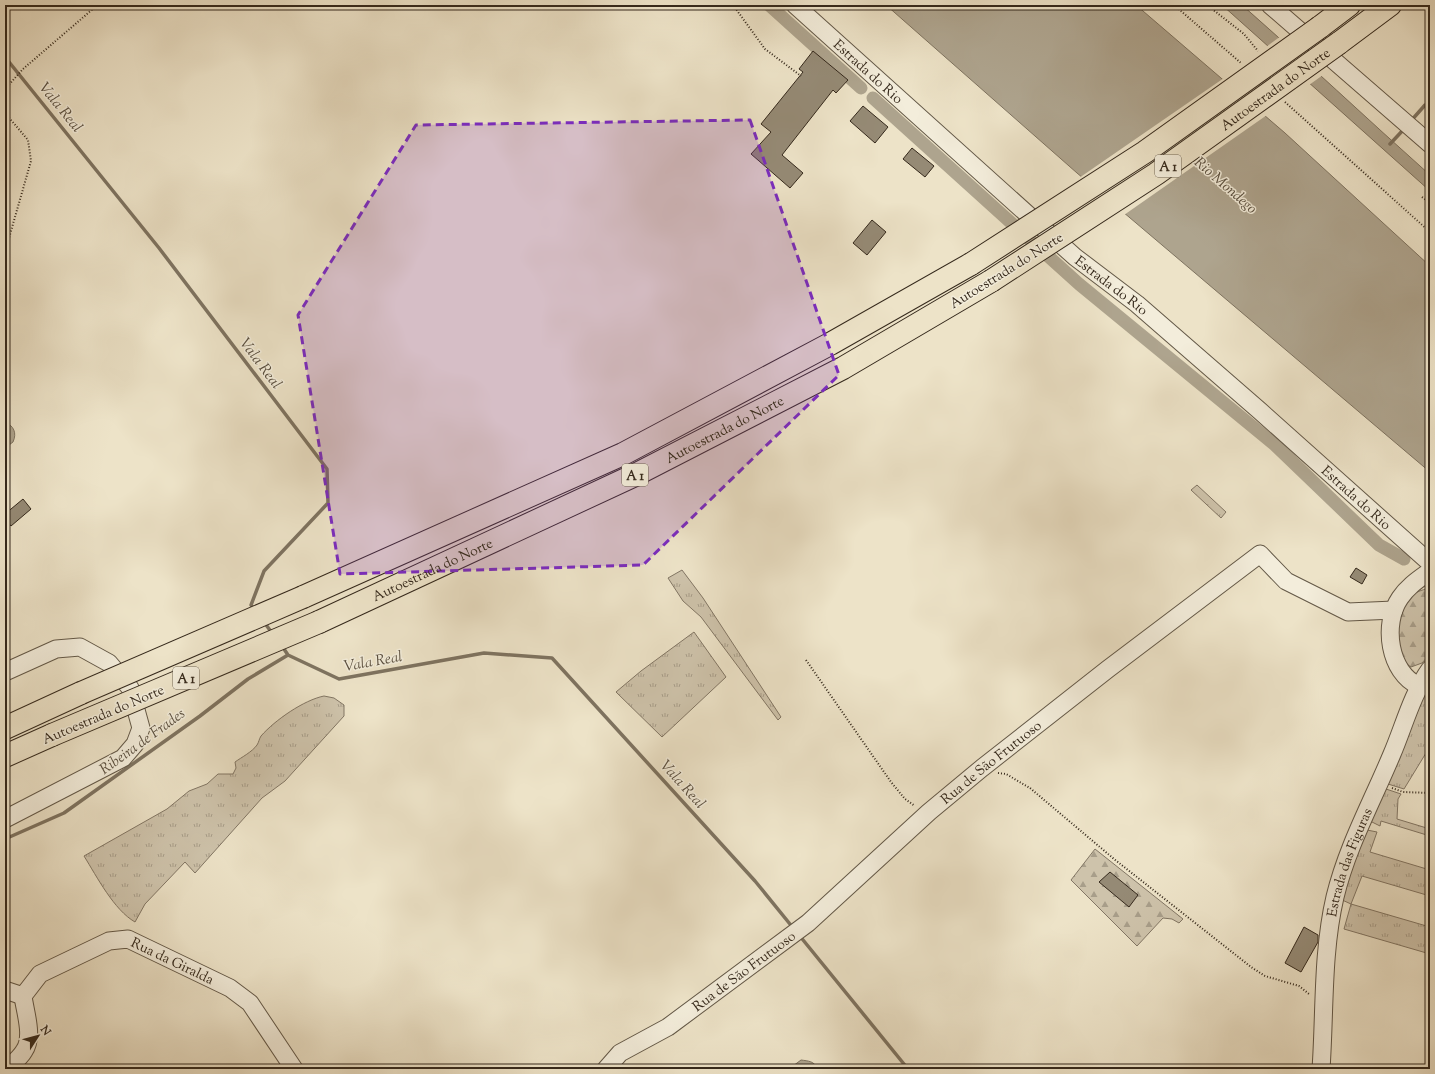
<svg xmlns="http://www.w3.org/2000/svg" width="1435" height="1074" viewBox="0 0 1435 1074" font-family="'Sorts Mill Goudy',serif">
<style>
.grass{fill:url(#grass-tufts);stroke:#827664}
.forest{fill:url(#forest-firs);stroke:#827664}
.water{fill:#aea48e;stroke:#7e7360}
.pier{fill:#ede3c8}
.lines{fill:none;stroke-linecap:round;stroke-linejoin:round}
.stream{stroke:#7e7360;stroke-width:3.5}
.canal{stroke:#aea48e;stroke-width:13}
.building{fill:#958a75;stroke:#35291c}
.minor-casing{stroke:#635847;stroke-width:19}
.highway-casing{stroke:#35291c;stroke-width:24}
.path{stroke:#35291c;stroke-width:2;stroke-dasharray:1 2;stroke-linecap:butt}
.minor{stroke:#f3eddb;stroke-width:17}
.highway{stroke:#ede3c8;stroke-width:22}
.highway-bridge-casing{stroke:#35291c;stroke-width:24;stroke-linecap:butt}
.highway-bridge{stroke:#ede3c8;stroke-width:22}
.marked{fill:#7b2cbf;fill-opacity:0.2;stroke:#7b2cbf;stroke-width:3;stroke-dasharray:8 5;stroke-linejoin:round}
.labels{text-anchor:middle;stroke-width:3;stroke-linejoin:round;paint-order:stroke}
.shield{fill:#f3eddb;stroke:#6e6455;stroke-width:1}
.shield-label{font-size:13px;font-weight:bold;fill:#35291c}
.street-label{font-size:14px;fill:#35291c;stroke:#f3eddb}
.water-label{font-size:15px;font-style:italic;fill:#594e3e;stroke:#f3eddb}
</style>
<defs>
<pattern id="grass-tufts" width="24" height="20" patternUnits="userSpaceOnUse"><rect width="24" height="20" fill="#cec3ab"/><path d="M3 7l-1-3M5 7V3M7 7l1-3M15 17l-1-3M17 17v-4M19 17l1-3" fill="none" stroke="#a89e8a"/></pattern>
<pattern id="forest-firs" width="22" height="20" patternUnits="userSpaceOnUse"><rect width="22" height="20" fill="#cec3ab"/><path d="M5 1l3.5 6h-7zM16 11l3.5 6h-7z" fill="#a89e8a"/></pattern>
</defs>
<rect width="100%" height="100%" fill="#ede3c8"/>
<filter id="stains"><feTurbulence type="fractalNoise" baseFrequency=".005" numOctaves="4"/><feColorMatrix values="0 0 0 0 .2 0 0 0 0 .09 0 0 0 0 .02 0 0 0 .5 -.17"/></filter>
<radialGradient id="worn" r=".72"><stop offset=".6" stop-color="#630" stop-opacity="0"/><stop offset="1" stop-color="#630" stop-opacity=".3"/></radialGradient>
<path class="grass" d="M1197,485L1226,512L1221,518L1191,490Z
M682,570L703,598L781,717L778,720L701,617L683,601L668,578Z
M694,632L726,677L662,737L616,692L641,671Z
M1430,681V754L1426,753L1404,789L1388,784Z
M324,696L334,698L344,705V716L285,781L262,798L195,873L185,862L145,904L135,922C114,910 97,877 84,856L167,809L189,791L207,784L218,774H233L236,768L235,762C242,757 252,752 257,745C259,742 259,739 261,736C275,720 304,700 324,696Z
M1386,789L1401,794L1398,799L1397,819L1430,829V836L1381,821L1380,826L1370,821Z
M1367,830L1377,832L1370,852L1430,870V896L1362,876L1351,904L1430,927V954L1344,929L1351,904L1340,899Z"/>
<path class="forest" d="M1430,588V654L1422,663L1411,667C1394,658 1396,616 1406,601C1412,593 1421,590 1430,588Z
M1095,849L1183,919L1179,923L1172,919L1163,918L1137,946L1071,880Z"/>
<path class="water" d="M886,5H1136L1285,133L1430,266V472L1077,173Z
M1222,5H1242C1306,61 1367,119 1430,175V191Z
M5,422C14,426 17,433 13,442L5,448Z
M801,1060C808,1061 815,1061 817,1069H789Z"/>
<path class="pier" d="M1281,36L1323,75L1309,85L1266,47Z
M1224,78L1267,115L1124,215L1079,178Z"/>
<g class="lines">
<path class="stream" d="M5,57L159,248L327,469L328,503L264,571L251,605L254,609
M1410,122L1425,105L1430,109
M1390,144L1405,128
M264,622L272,633
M282,646L288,655L339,679L484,653L552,658L755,881L794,929
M5,839L64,813L200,716L248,679L288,655
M799,935L908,1069"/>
<path class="canal" d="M769,5L861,88
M873,98L1079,284L1275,445L1379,545L1404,559"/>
</g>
<path class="building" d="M813,51L848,80L836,93L833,90L782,155L803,173L790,188L751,154L771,132L761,124L803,72L799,69Z
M863,106L888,127L875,143L850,121Z
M912,148L934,166L925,177L903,159Z
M872,220L886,232L867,255L853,243Z
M23,499L31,509L11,526L5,519V514Z
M1356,568L1367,575L1362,584L1350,577Z
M1110,872L1138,895L1129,907L1099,882Z
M1304,927L1318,935V942L1301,972L1285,963Z"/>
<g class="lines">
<g class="minor-casing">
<g id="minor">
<path id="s1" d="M795,5L1075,257L1137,304L1260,411L1430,563"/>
<path d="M1270,5L1430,144"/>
<path d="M5,672L56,649L80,647L109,663L130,688L141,728L135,744L123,758L5,819"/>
<path d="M1419,686C1389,673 1382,624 1400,598C1408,586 1419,579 1430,571"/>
<path id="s2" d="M5,990L23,996L40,974L109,941L128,939L230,988L250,1003L294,1069"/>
<path d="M7,1069C12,1064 20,1058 24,1051C34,1037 25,1012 23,996"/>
<path id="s3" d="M606,1069L620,1053L668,1027L808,923L929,812L982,768L1108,669L1260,554L1286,581L1348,612L1394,610"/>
<path id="s4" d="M1321,1069C1325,1012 1322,953 1335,897C1347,847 1372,802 1392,754C1404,726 1412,694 1430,669"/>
</g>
</g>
<g class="highway-casing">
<g id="highway">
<path d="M1320,27L1349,5"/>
<path d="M1339,43L1390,5"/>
<path d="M303,597L623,454L830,344L971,264"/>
<path id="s5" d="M319,622L635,475L843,368L991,281"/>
<path d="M5,728L81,693"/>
<path d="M5,756L52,735"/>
</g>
</g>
<path class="path" d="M733,5L765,49L801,76
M1174,5L1241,63
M1207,5L1244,34L1258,51
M5,89L23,69L94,8
M1285,102L1430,232
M5,113L28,140L31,161L9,238L5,242
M1422,197L1430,203
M806,660L891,782L905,799L915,806
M998,773L1006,774L1030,788L1114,859L1251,967L1265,976L1299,986L1309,994
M1392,788L1403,792L1430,793"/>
<use href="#minor" class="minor"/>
<use href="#highway" class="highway"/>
<g class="highway-bridge-casing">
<g id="highway-bridge">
<path d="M971,264L1145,152L1320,27"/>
<path id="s6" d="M991,281L1156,174L1339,43"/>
<path d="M81,693L303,597"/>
<path d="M52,735L319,622"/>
</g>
</g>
<use href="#highway-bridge" class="highway-bridge"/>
</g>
<path class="marked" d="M750,120L839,375L643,565L340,574L298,315L416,125Z"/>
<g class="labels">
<g class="shield">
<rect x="1155" y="155" width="26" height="22" rx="3"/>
<rect x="622" y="464" width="26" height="22" rx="3"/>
<rect x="173" y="667" width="26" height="22" rx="3"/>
</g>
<g class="shield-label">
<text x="1168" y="171">A 1</text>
<text x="635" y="480">A 1</text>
<text x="186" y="683">A 1</text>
</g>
<g class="street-label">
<text dy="5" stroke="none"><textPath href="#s1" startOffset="99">Estrada do Rio</textPath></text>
<text dy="5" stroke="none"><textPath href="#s6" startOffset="343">Autoestrada do Norte</textPath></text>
<text transform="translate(1006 270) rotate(-32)" y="5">Autoestrada do Norte</text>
<text dy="5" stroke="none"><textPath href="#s1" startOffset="423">Estrada do Rio</textPath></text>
<text dy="5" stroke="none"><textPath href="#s5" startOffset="449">Autoestrada do Norte</textPath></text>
<text dy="5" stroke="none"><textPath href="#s1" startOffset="747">Estrada do Rio</textPath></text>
<text dy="5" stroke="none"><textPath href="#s5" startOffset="125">Autoestrada do Norte</textPath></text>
<text transform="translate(103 714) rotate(-23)" y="5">Autoestrada do Norte</text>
<text dy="5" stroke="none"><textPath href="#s3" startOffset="494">Rua de São Frutuoso</textPath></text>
<text dy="5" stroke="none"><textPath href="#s4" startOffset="210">Estrada das Figuras</textPath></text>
<text dy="5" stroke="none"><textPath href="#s2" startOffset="192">Rua da Giralda</textPath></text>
<text dy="5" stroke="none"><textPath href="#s3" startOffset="170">Rua de São Frutuoso</textPath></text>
</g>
<g class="water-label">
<text transform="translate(61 107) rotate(51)" y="5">Vala Real</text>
<text transform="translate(1226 185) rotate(41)" y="5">Rio Mondego</text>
<text transform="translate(261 363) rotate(53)" y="5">Vala Real</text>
<text transform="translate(373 661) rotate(-10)" y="5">Vala Real</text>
<text transform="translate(142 741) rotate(-36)" y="5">Ribeira de Frades</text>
<text transform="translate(683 784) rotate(48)" y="5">Vala Real</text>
</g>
</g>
<rect width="1435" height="1074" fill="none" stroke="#ede3c8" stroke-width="20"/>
<rect x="6" y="6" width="1423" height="1062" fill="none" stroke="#35291c" stroke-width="2"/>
<rect x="10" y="10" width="1415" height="1054" fill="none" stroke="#35291c"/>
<g transform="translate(38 1036) rotate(54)" stroke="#f3eddb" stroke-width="3" paint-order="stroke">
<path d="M0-3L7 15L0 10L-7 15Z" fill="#35291c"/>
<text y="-6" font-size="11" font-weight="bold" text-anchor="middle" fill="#35291c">N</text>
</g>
<rect width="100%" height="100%" filter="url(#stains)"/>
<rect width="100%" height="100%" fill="url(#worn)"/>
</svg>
